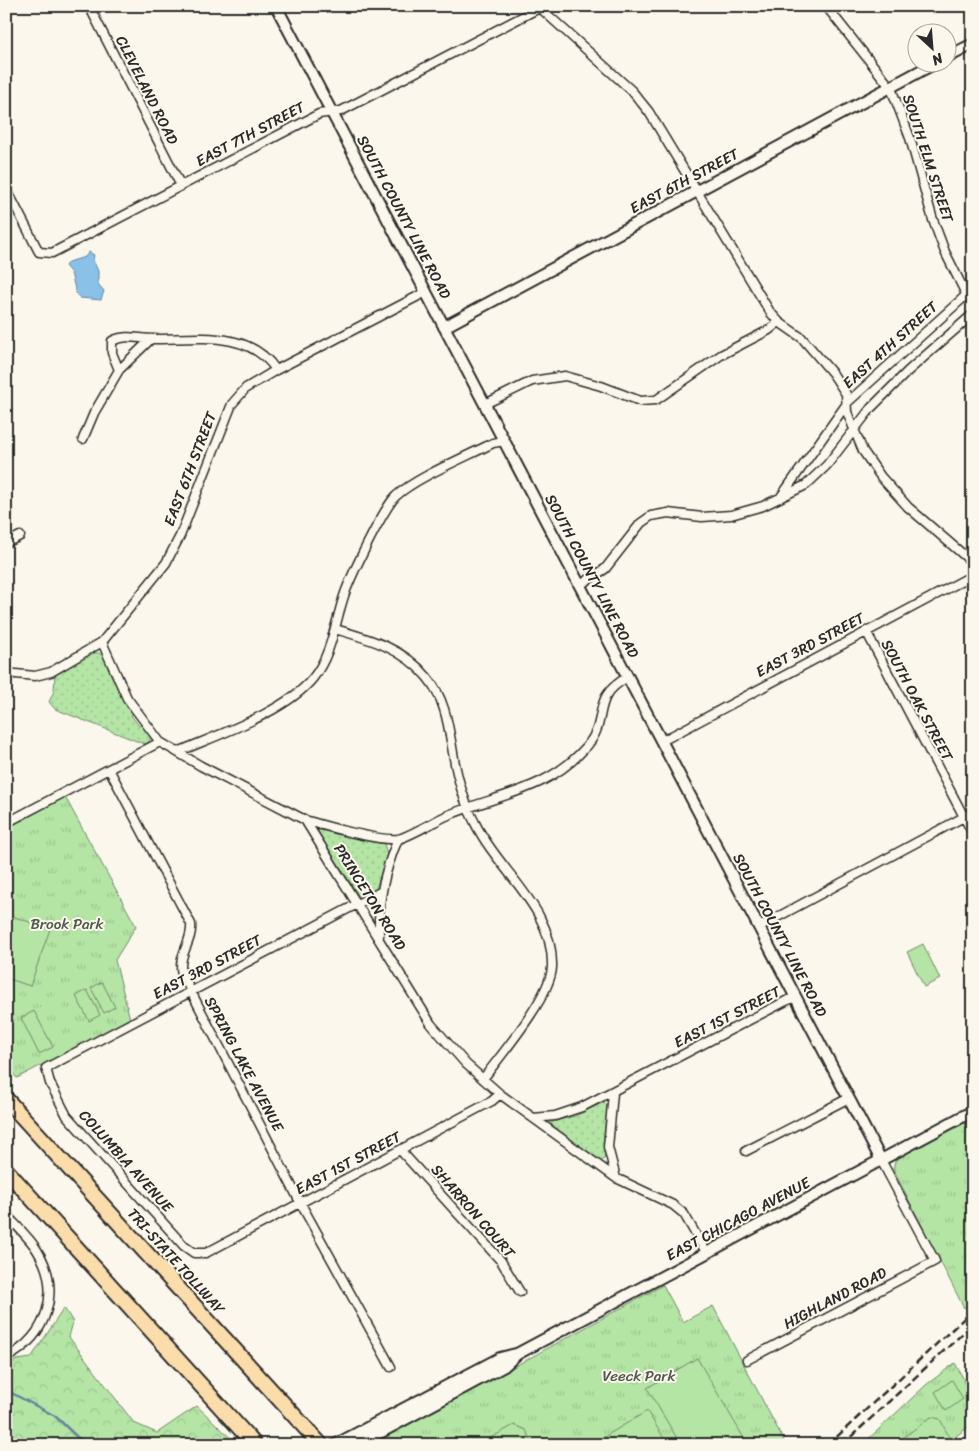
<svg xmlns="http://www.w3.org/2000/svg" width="979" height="1451" viewBox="0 0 979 1451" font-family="Sriracha,sans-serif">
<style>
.grass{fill:url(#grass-dots);stroke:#708868}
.forest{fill:url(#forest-crowns);stroke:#708868}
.park{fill:url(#park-tufts);stroke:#708868}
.garden{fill:#b4e5a5;stroke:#708868}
.water{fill:#89c1e8;stroke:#63859c}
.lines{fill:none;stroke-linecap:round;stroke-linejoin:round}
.stream{stroke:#63859c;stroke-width:2.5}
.street-casing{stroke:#2b2b2b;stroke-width:11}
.secondary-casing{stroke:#2b2b2b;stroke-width:14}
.highway-casing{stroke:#2b2b2b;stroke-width:18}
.street{stroke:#fbf7ec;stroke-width:8}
.secondary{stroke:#fbf7ec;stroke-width:10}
.highway{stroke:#faddab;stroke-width:14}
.rail{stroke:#2b2b2b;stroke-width:2.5;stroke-dasharray:8 4;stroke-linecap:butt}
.labels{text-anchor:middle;stroke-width:4;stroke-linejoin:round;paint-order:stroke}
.street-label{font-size:15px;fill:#2b2b2b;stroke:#fbf7ec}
.park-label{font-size:15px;fill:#4d5a4a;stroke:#fbf7ec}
</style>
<defs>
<pattern id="grass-dots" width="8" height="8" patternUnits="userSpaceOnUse" patternTransform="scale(1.25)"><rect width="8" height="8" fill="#b4e5a5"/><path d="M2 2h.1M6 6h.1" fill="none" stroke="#9bc58e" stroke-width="1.8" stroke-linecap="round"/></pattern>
<pattern id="forest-crowns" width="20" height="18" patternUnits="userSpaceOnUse" patternTransform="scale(1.25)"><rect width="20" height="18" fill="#b4e5a5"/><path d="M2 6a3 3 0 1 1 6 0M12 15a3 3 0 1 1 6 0" fill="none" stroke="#9bc58e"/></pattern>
<pattern id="park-tufts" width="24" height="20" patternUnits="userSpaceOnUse" patternTransform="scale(1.25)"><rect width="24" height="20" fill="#b4e5a5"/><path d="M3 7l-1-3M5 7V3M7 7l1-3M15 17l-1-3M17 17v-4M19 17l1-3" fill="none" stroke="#9bc58e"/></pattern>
</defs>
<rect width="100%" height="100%" fill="#fbf7ec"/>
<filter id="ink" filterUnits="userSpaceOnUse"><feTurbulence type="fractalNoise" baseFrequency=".02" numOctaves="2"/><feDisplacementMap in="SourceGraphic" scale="10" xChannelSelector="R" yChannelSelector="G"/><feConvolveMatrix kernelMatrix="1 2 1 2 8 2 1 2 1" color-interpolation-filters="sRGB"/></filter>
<g filter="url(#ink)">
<path class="grass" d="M90,653H99L105,658L117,687L135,712L131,715L139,726L143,723L151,736L149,742L144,744L55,709L49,702L54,691L55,674Z
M320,830L384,844L387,854L376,889L363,896L358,895L317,831Z
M604,1102L608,1106L603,1143L605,1158L600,1163L550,1128L551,1122L575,1116Z"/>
<path class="forest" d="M64,1308L73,1322L69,1337L134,1423L157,1433L197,1406L238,1445H6V1366L17,1360L31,1358Z"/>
<path class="park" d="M65,797L136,926L115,960L130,1019L17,1078L6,1066V829Z
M973,1118V1299L964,1308L893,1169L896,1158Z
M663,1285L683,1322L713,1306L786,1445H371Z
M955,1363L973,1397V1424L956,1436L960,1445H862L926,1385Z"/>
<path class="garden" d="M6,914L50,929L30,986L6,978Z
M923,944L940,979L924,987L907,952Z
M102,982L115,1007L104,1013L91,988Z
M87,990L100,1015L89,1021L76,996Z
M34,1011L53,1047L39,1054L21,1018Z
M697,1358L748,1445H681L647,1388Z
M952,1380L963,1399L946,1411L935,1392Z
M647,1411L668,1445H591Z
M931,1417L940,1419L953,1445H893Z
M514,1425L526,1430L533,1445H478Z"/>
<path class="water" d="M89,252L94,255L93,260L98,271V284L104,291L101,300L80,298L76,293L71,273L65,266L68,262L85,257Z"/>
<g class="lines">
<path class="stream" d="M6,1390L55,1416L77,1437L90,1445"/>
<g class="street-casing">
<path id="street" d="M89,6L181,186
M538,6L632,91L649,112L770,312L779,322L802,338L833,374L846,394L847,412L863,451L881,477L908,507L973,563
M826,6L891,88L910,138L933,220L945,252L966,294L973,302
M6,188L39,252L52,253L319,114L341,111L543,6
M119,370L112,353V341C126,334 138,339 154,339C196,339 249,329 276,370
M485,404L532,381L565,376L601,386L640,401L656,400L721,355L769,330L779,322
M83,439L94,413L119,370L151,339
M780,498L848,402L973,289
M6,543L20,536
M580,585L605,569L641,523L651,516L668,513L702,517L731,515L763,506L806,485L827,465L871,408L908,371L973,314
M335,629C370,639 403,648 427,677C450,704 449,740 457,773C461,790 467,808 475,823C499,872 554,908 552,967C551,996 501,1055 483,1079
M866,631L973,834
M102,642L127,698L160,742L201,766L305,820L431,1024L466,1064L500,1094L616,1178
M6,673L35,676L51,672L102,642L166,563L180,536L232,404L246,388L276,370L426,292
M662,741L973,575
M178,752C217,735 286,712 313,678C332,654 335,622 345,593C352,574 383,509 396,496C417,477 466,457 493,443L504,441
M109,769L191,924C193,942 177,955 182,974L301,1204L391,1367
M305,820C325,826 378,841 398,839C408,837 435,821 446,816C498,794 547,792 587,746C610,719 589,698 628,677
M6,823L160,742
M380,892L46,1068L50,1083L67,1116L184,1246L194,1253H206L492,1101L500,1094
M759,927L973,812
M379,936C378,900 384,872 398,839
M613,1093L608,1147L616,1178L673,1205L684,1214L706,1252
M533,1118L555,1116L582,1107L786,1001L796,997
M401,1151L501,1261L520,1292
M746,1151L849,1098
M6,1214C16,1226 29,1237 37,1250C62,1290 48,1336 6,1358
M747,1360L935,1261L881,1160"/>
</g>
<g class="secondary-casing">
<path id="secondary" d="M276,6L881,1160
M946,58L973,44
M444,327L937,62
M335,1445L500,1358L516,1354
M357,1445L504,1366L517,1354L973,1111"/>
</g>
<g class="highway-casing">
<path id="highway" d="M6,1099L321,1445
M6,1170L255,1445"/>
</g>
<use href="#street" class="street"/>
<use href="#secondary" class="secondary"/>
<use href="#highway" class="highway"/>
<path class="rail" d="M828,1445L973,1310
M842,1445L973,1324"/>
</g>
</g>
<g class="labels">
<g class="street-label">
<text transform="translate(147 90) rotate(63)" y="5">CLEVELAND ROAD</text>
<text transform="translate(250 134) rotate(-28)" y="5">EAST 7TH STREET</text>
<text transform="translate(928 158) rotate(72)" y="5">SOUTH ELM STREET</text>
<text transform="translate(684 181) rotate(-28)" y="5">EAST 6TH STREET</text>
<text transform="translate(404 217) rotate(62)" y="5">SOUTH COUNTY LINE ROAD</text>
<text transform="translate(890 345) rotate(-42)" y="5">EAST 4TH STREET</text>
<text transform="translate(190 469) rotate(-69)" y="5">EAST 6TH STREET</text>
<text transform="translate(592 576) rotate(62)" y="5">SOUTH COUNTY LINE ROAD</text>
<text transform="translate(810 645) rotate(-28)" y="5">EAST 3RD STREET</text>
<text transform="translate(917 700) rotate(62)" y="5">SOUTH OAK STREET</text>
<text transform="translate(370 897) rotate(58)" y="5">PRINCETON ROAD</text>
<text transform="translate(780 935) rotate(62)" y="5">SOUTH COUNTY LINE ROAD</text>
<text transform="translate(207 967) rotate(-28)" y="5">EAST 3RD STREET</text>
<text transform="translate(727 1017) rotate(-27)" y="5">EAST 1ST STREET</text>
<text transform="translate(244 1064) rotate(62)" y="5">SPRING LAKE AVENUE</text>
<text transform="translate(126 1161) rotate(48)" y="5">COLUMBIA AVENUE</text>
<text transform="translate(348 1163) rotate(-28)" y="5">EAST 1ST STREET</text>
<text transform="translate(473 1211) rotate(49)" y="5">SHARRON COURT</text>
<text transform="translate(738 1219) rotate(-28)" y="5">EAST CHICAGO AVENUE</text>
<text transform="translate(176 1261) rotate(48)" y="5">TRI-STATE TOLLWAY</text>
<text transform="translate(835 1298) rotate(-28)" y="5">HIGHLAND ROAD</text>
</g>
<g class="park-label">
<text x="67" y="929">Brook Park</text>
<text x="639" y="1381">Veeck Park</text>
</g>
</g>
<rect width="979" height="1451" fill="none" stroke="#fbf7ec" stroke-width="25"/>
<rect x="12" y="12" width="954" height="1426" fill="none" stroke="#2b2b2b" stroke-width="2" filter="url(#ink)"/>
<g transform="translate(932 48) rotate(154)"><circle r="24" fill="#fbf7ec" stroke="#a8a59f"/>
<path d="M0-4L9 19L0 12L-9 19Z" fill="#2b2b2b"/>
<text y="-8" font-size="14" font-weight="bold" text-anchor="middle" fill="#2b2b2b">N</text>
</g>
</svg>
